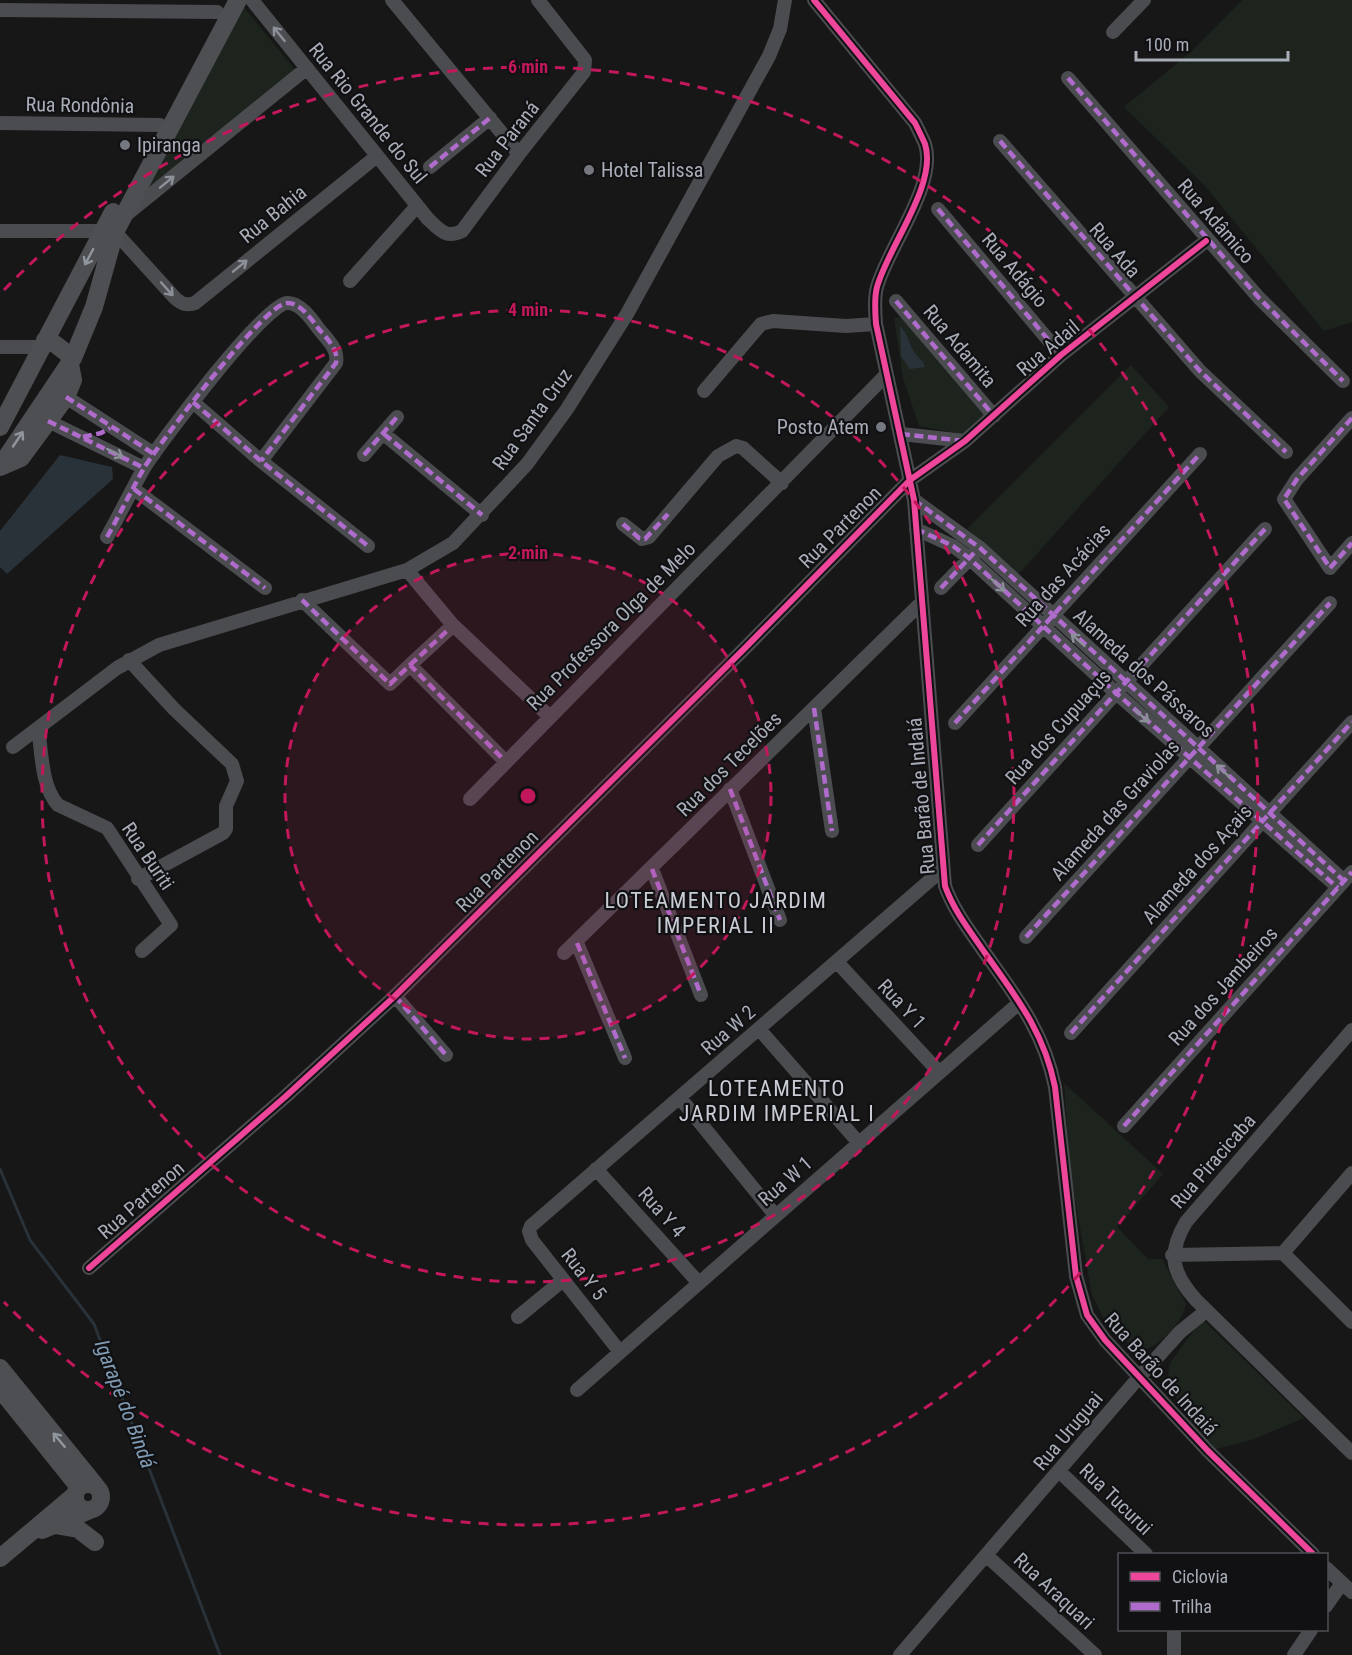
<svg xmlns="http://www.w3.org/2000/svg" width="1352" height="1655" viewBox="0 0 1352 1655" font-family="'Roboto Condensed',sans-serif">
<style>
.green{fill:#1d241e}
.water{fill:#2a3239}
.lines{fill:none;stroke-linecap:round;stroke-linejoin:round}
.stream{stroke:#2a3239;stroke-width:3}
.minor{stroke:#4b4c50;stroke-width:14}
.major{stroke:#4d4f52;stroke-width:18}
.quiet{stroke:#b06ccc;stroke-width:4.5;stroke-dasharray:9 4.5;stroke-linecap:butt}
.cycleway-casing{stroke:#111113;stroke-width:10}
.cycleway{stroke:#ed469a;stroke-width:6}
.oneway{stroke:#8c9099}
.oneway2{stroke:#91969e}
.ring{fill:none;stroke:#c2185b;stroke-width:3;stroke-dasharray:10 8}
.poi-dot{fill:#757880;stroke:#111113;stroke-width:2}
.labels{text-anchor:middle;stroke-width:4.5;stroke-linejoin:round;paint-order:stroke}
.street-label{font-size:20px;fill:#a8adb8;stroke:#111113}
.poi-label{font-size:20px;fill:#a8adb8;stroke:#111113;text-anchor:start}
.water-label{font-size:21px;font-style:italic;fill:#7f9bb3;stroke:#111113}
.quarter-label{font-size:22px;letter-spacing:1.5px;fill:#c9ccd4;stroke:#111113}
.centre{fill:#c2185b;stroke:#111113;stroke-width:3}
.ring-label{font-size:18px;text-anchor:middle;font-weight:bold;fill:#c2185b;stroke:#111113;stroke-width:4.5;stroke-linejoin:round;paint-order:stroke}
</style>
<rect width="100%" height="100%" fill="#171717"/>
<path class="green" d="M1242,0H1352V322L1324,331L1205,186L1124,107L1192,51Z
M239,1L296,71L126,214Z
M901,317L986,416L966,435L919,426L903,378L894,318Z
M1131,365L1169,407L1016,577L967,529Z
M1064,1083L1163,1174L1117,1227L1148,1259H1162L1186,1304C1180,1327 1160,1345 1138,1353L1104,1319L1092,1295L1070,1171Z
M1202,1319L1304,1418L1252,1440L1208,1451L1167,1383L1170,1363Z"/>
<path class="water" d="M900,326C908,334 908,341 913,350C916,357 923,359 925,367L910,369L901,356Z
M60,455L112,467L113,479L7,574L0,567V531Z"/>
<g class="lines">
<path class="stream" d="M0,1169L30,1240L94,1324L220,1655"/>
<path class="minor" d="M252,0L428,219C440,230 446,239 462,231L519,154L584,72L585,60L538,0
M392,0L519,154
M814,0L915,123C918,129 922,137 925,144C938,184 888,247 877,287C874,298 875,311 876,324L914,500L945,886C954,911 970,931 985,953C1017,998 1044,1032 1055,1087L1076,1276L1087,1315L1105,1340L1208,1451L1313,1554
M0,10L217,12
M1113,32L1144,0
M1068,78L1259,298L1343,381
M0,123L160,125
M1000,141L1200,371L1286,452
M430,167L490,118
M938,209L1061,355
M127,214L307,68
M0,231H103
M115,232L175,298C182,304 186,306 195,303L377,156
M350,281L417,206
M896,301L994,416
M0,347H41
M704,391L761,324L773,321L846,326L876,324
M66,397L154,454
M193,402L261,461L368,546
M1352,418L1297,479L1284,499L1330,568L1352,543
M48,421L144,468
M384,434L482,515
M901,434L965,441
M364,455L397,417
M134,489L265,588
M914,500L980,548L1344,881
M623,524L642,539L649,537L718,456L736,446L743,448L782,483
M916,529L953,546L969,558L1115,692L1332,882
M107,537C120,514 131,491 144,468C159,444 265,303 287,303C299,302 311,318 318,328C326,338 339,349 336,363L261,461
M407,570L452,624L549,716
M941,588L975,553
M302,600L390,684L410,665L503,759
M129,660L174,709L232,764L237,781L226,806V829L223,833L138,879
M410,665L449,629
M814,708L832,831
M955,723L1200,454
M38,728C42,753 41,786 58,805L107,828L171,925L142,951
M13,747L117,668L159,645L407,570L453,543L527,464L567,409L627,314L769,56L780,29L785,0
M730,789L780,920
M470,799L886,375
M978,845L1265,529
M652,869L701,995
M1026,937L1330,603
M577,943L625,1058
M564,953L922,602
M837,962L939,1072
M395,996L446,1055
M759,1029L859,1143
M1352,1030L1186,1222C1167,1254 1172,1273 1196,1300L1352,1453
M1071,1033L1352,722
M680,1098L775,1215
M1124,1126L1352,872
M596,1169L698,1282
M1283,1253L1352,1322
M1172,1255L1283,1253L1352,1173
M89,1268L285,1097L395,996L745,648L910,480L965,441L1061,355L1206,241
M518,1317L563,1280
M620,1352L532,1240L529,1231L531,1226L943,869
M577,1390L1019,1003
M1060,1472L1146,1554
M986,1555L1095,1655
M1326,1568L1352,1592
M1326,1606L1342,1583
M1174,1630V1655
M900,1655L1134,1383L1180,1332L1206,1311
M1294,1655L1311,1630"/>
<path class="major" d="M45,340L55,344L73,358
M0,427L113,212
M0,467L73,358L94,307L115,232L238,0
M0,467L21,458L66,397L73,380L70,364
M0,1368L95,1485
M0,1389L79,1487
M75 1497a13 13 0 1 1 26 0a13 13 0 1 1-26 0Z
M55,1525L78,1529L95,1542
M42,1530L90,1510
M0,1558L75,1495"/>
<path class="quiet" d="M1068,78L1259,298L1343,381
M1000,141L1200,371L1286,452
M430,167L490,118
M938,209L1061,355
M896,301L994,416
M66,397L154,454
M193,402L261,461L368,546
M1352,418L1297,479L1284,499L1330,568L1352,543
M48,421L144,468
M384,434L482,515
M901,434L965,441
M83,437L101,433L110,428
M364,455L397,417
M134,489L265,588
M914,500L980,548L1344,881
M623,524L639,538L645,539L668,514
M916,529L953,546L969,558L1115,692L1338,888
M107,537C120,514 131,491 144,468C159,444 265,303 287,303C299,302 311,318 318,328C326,338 339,349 336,363L261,461
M941,588L974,553
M302,600L390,684L410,665L503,759
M410,665L449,629
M814,708L832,831
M955,723L1200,454
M730,789L780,920
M978,845L1265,529
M652,869L701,995
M1026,937L1330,603
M577,943L625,1058
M395,996L446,1055
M1071,1033L1352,722
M1124,1126L1352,872"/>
<g class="cycleway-casing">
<path id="cycleway" d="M814,0L915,123C918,129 922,137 925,144C938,184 888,247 877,287C874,298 875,311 876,324L914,500L945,886C954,911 970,931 985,953C1017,998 1044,1032 1055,1087L1076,1276L1087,1315L1105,1340L1208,1451L1313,1554
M89,1268L285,1097L395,996L745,648L910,480L965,441L1061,355L1206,241"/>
</g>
<use href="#cycleway" class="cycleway"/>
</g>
<defs><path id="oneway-shaft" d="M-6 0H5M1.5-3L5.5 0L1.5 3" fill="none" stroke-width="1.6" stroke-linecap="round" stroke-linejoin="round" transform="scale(1.5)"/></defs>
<g class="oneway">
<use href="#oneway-shaft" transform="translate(279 34) rotate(-129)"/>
<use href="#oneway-shaft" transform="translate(167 182) rotate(-39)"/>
<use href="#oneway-shaft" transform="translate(240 266) rotate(-39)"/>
<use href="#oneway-shaft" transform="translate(167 289) rotate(48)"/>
<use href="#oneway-shaft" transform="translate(115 453) rotate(27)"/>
<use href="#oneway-shaft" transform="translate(998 585) rotate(43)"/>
<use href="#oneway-shaft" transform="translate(1078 640) rotate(-138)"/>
<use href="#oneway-shaft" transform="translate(1142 716) rotate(42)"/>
<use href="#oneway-shaft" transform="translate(1223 771) rotate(-138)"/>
</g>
<g class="oneway2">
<use href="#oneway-shaft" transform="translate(89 257) rotate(118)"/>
<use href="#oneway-shaft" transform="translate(18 439) rotate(-56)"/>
<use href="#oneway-shaft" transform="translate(59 1440) rotate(-130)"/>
</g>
<circle cx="528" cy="796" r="243" fill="#c2185b" fill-opacity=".12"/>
<g class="ring">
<circle cx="528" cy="796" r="243"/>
<circle cx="528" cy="796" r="486"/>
<path d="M4 290A729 729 0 1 1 4 1302"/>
</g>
<g class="poi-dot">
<circle cx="125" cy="145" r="6"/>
<circle cx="589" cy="170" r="6"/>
<circle cx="881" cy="427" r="6"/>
</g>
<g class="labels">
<g class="street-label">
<text transform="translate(80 105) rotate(1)" y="7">Rua Rondônia</text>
<text transform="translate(368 113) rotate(51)" y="7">Rua Rio Grande do Sul</text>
<text transform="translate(507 139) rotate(-52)" y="7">Rua Paraná</text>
<text transform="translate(273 214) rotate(-39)" y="7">Rua Bahia</text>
<text transform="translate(1216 221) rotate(49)" y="7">Rua Adâmico</text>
<text transform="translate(1115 250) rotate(49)" y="7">Rua Ada</text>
<text transform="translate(1015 270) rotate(50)" y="7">Rua Adágio</text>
<text transform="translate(960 346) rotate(50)" y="7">Rua Adamita</text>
<text transform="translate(1048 348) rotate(-40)" y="7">Rua Adail</text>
<text transform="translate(532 419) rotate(-54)" y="7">Rua Santa Cruz</text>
<text transform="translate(840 527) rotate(-45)" y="7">Rua Partenon</text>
<text transform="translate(1063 575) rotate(-48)" y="7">Rua das Acácias</text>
<text transform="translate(611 626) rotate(-45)" y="7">Rua Professora Olga de Melo</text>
<text transform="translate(1144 673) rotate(42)" y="7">Alameda dos Pássaros</text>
<text transform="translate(1058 727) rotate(-48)" y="7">Rua dos Cupuaçus</text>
<text transform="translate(729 764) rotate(-45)" y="7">Rua dos Tecelões</text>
<text transform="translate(921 796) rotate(-95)" y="7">Rua Barão de Indaiá</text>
<text transform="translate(1115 810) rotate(-48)" y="7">Alameda das Graviolas</text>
<text transform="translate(148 856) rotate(56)" y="7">Rua Buriti</text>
<text transform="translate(1197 864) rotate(-48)" y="7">Alameda dos Açais</text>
<text transform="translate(497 871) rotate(-45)" y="7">Rua Partenon</text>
<text transform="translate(1223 986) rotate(-48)" y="7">Rua dos Jambeiros</text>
<text transform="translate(902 1004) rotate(47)" y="7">Rua Y 1</text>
<text transform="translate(728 1030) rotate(-41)" y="7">Rua W 2</text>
<text transform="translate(1213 1161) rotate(-49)" y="7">Rua Piracicaba</text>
<text transform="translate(785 1181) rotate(-41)" y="7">Rua W 1</text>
<text transform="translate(141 1200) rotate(-41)" y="7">Rua Partenon</text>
<text transform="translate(662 1212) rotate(48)" y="7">Rua Y 4</text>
<text transform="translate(584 1274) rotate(52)" y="7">Rua Y 5</text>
<text transform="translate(1161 1374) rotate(48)" y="7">Rua Barão de Indaiá</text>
<text transform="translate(1068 1431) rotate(-50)" y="7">Rua Uruguai</text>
<text transform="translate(1116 1499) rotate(44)" y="7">Rua Tucurui</text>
<text transform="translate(1054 1591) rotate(43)" y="7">Rua Araquari</text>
</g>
<g class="poi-label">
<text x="137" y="152">Ipiranga</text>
<text x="601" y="177">Hotel Talissa</text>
<text x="869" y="434" text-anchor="end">Posto Atem</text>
</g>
<g class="water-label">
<text transform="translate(125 1404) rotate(69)" y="7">Igarapé do Bindá</text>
</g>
<g class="quarter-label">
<text x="716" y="908">LOTEAMENTO JARDIM<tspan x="716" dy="25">IMPERIAL II</tspan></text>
<text x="777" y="1096">LOTEAMENTO<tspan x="777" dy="25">JARDIM IMPERIAL I</tspan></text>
</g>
</g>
<circle cx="528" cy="796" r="9" class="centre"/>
<g class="ring-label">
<text x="528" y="73">6 min</text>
<text x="528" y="316">4 min</text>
<text x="528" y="559">2 min</text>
</g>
<rect x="1118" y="1553" width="210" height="78" fill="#111113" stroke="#4d4f55" stroke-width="1.5"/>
<rect x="1130" y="1572" width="30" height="9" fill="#ed469a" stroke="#4d4f55" stroke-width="1.5"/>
<text x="1172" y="1583" font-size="18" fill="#a8adb8">Ciclovia</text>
<rect x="1130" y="1602" width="30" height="9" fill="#b06ccc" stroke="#4d4f55" stroke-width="1.5"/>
<text x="1172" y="1613" font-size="18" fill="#a8adb8">Trilha</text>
<path d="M1136 51v9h152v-9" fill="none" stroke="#a8adb8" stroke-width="3"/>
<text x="1145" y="51" font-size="18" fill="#a8adb8" stroke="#111113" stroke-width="4.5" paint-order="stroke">100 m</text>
</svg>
